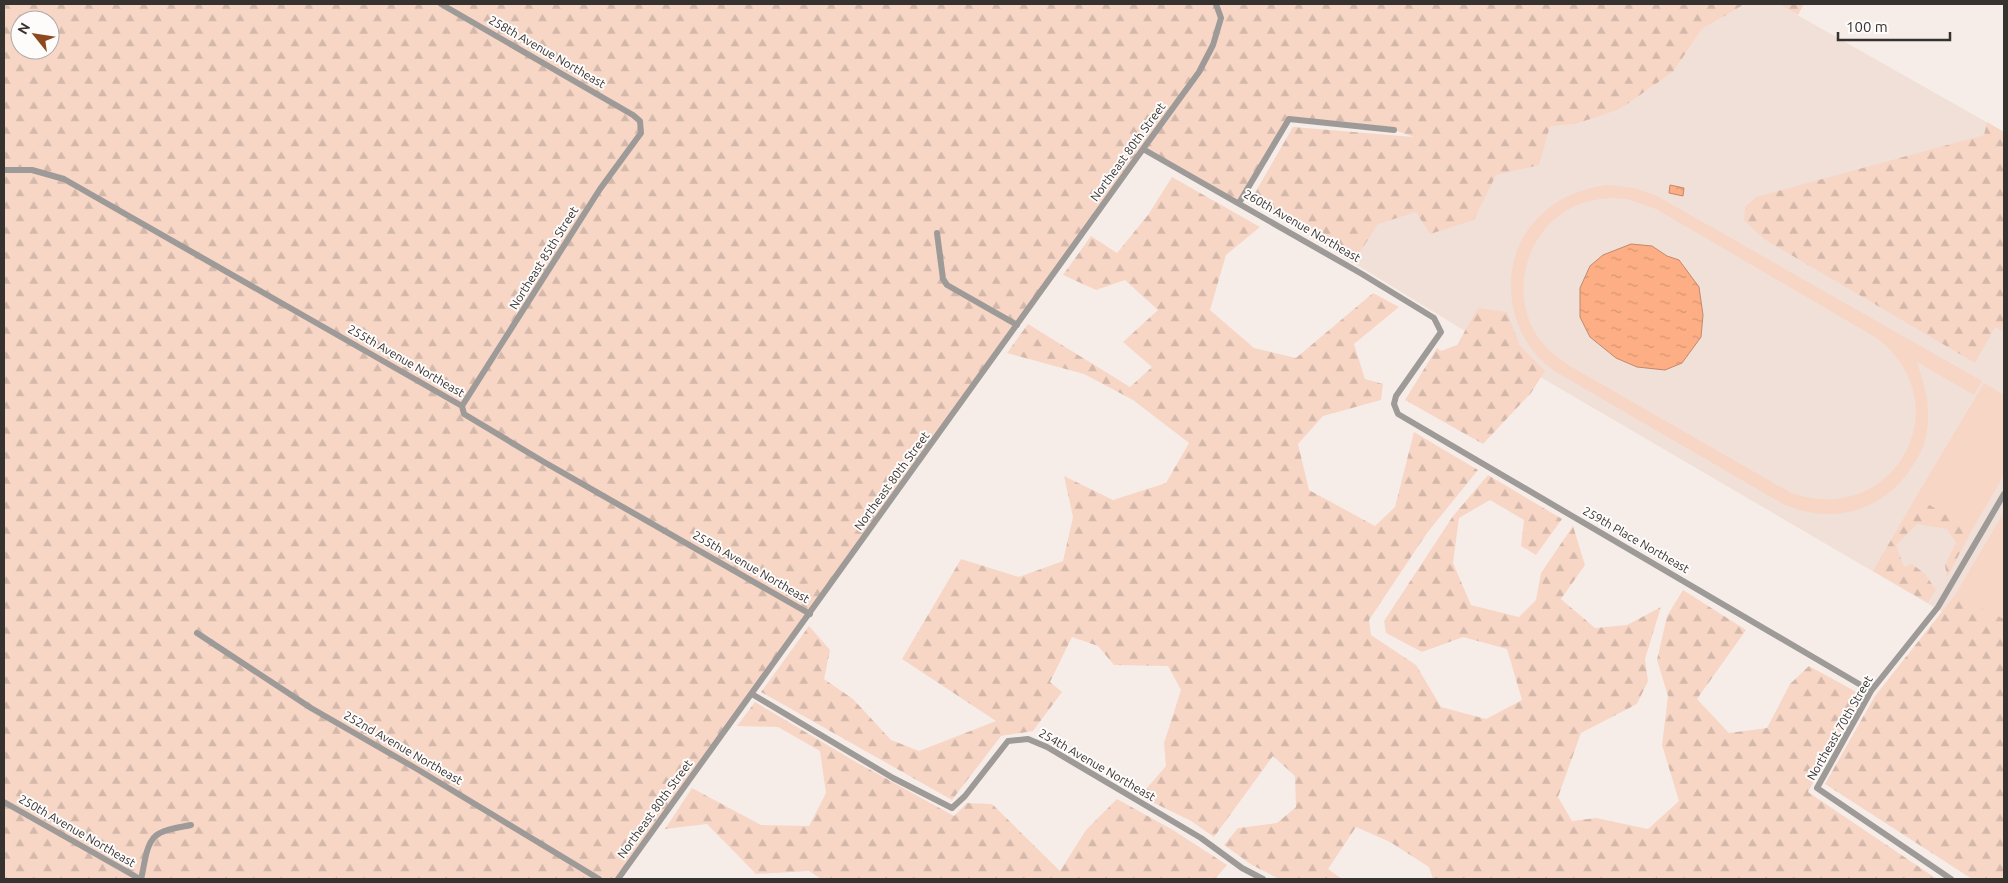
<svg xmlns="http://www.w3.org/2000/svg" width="2008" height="883" viewBox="0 0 2008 883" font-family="Ubuntu,sans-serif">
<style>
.built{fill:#f1e0d7}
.grass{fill:#f7d6c6;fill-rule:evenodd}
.forest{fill:url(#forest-firs);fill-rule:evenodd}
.water{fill:url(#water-ripples);stroke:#c1896b}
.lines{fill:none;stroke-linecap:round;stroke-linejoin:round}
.minor{stroke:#9e9a98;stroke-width:6}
.labels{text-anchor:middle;stroke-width:4;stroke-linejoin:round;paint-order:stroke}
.street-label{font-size:12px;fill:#363230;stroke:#fefcfb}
</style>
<defs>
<pattern id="forest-firs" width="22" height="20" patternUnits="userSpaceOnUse" patternTransform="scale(1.25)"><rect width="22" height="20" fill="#f7d6c6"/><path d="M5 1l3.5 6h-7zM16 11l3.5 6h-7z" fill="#d4b8aa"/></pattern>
<pattern id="water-ripples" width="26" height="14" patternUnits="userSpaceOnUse" patternTransform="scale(1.25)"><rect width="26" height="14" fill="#fdae84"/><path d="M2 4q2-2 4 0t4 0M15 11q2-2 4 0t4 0" fill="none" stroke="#d99672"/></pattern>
</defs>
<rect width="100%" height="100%" fill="#f7ede8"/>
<path class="built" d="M1745,4H1778L2004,132V648L1530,371L1251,200L1293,127L1417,138L1620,109L1673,72L1702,29Z"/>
<path class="grass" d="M1608,185L1635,188L1657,196L1982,381L1974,395L1917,362C1925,387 1932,409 1926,436C1924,448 1917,460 1910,470C1880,513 1830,525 1783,504L1556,372C1503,337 1494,256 1543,213C1561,196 1584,188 1608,185ZM1612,198L1627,199L1656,209L1875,337C1963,401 1896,529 1791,493L1570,366C1557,357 1545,348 1536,334C1510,292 1526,231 1571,208C1584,201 1598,199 1612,198Z
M1984,383L2004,395V475L1972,530L1916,497Z
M2004,512V619L1955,595Z"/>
<path class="forest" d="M4,4H1745L1702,29L1673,72L1620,109L1575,124L1550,126L1539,165L1496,175L1474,220L1430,234L1416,212L1378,224L1353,263L1251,200L1293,127L1414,137L1394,130L1289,119L1239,203L1143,149L618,879H4ZM20,20H50V50H20Z
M1778,4H1804L1798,15Z
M1987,122L2004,132V332L1995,327L1975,363L1764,239L1744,220L1745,207L1756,197L1984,135Z
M1172,177L1260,227L1226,255L1210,310L1254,348L1296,358L1373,293L1399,307L1354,344L1365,379L1383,384L1381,400L1323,416L1298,444L1309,490L1375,526L1395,507L1414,432L1478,470L1427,533L1369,620L1371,635L1416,665L1441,707L1486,719L1522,700L1507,649L1463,637L1422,652L1386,633L1384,621L1453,516L1488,475L1562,519L1536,555L1521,546L1524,520L1490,500L1459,518L1453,563L1471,605L1519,617L1536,600L1541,573L1573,526L1585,565L1561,599L1595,628L1627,625L1661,607L1645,659L1648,681L1637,704L1581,733L1558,797L1572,821L1596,818L1648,829L1679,801L1662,745L1668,696L1657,660L1667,616L1683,590L1746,630L1697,699L1729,733L1767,728L1790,684L1809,666L1862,695L1808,792L1937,879H1433L1429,867L1390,842L1356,827L1328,869L1342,879H1279L1252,865L1224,845L1238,828L1277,823L1296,807L1295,776L1273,756L1214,837L1191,821L1140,796L1166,766L1164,743L1181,690L1168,666L1114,665L1098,646L1072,637L1050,682L1062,692L1033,731L1001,736L952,800L761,692L809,626L830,650L824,679L853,699L891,740L919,751L996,721L902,659L961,559L1019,577L1063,561L1073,517L1064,476L1113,500L1166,483L1189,443L1133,400L1084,374L1007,353L1028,324L1130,387L1152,367L1123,342L1158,310L1125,280L1096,290L1063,275L1091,236L1117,253L1148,215Z
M1478,308L1507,312L1520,346L1545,371L1531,393L1483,444L1405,400L1437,348L1441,351L1457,345Z
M1916,497L1972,530L1947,577L1945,565L1956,543L1947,529L1917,524L1896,545L1904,567L1912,564L1925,574L1936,590L1928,603L1873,571Z
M1955,595L2004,619V879H1972L1825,784L1875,696Z
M755,702L856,762L954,816L967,803L992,804L1060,871L1086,830L1117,799L1173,830L1227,865L1215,879H821L809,871L756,874L707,824L665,829L692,788L761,825L809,826L826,793L820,751L778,727L737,726Z"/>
<path class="water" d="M1670,185L1684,188L1683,196L1669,193Z
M1631,244L1652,246L1667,256L1679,260L1699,287L1703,315L1701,337L1682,363L1665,370L1637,367L1616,358L1590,337L1580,317V288L1590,266L1603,255Z"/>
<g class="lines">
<path class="minor" d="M441,4L633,115L640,121L641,133L600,189L462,406
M1143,149L1362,274L1434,318L1441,332L1396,396L1394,404L1398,414L1871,691
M4,170H32L64,179L462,406L464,414L544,462L810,614
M1239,203L1289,119L1394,130
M937,233L943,279L947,285L1017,325
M197,633L311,708L417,769L599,879
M752,694L893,778L952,808L965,796L1008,741L1028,739L1047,747L1201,838L1242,868L1263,879
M4,802L140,879
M141,879C145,865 145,840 160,833C169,828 182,827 191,825
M618,879L1143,149L1199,72L1213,45L1221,18L1216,4
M1951,879L1817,788L1871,691L1938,607L2004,494"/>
</g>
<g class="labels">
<g class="street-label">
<text transform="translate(547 52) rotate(30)" y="4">258th Avenue Northeast</text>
<text transform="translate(1128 152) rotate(-54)" y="4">Northeast 80th Street</text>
<text transform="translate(1302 226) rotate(30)" y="4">260th Avenue Northeast</text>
<text transform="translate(544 258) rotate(-58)" y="4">Northeast 85th Street</text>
<text transform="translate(406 361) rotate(30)" y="4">255th Avenue Northeast</text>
<text transform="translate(892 481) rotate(-54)" y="4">Northeast 80th Street</text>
<text transform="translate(1636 540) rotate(30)" y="4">259th Place Northeast</text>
<text transform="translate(751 567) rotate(30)" y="4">255th Avenue Northeast</text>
<text transform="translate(1840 728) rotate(-60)" y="4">Northeast 70th Street</text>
<text transform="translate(403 748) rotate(30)" y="4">252nd Avenue Northeast</text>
<text transform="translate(1097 765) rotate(30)" y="4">254th Avenue Northeast</text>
<text transform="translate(655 809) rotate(-54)" y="4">Northeast 80th Street</text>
<text transform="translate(77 831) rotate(30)" y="4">250th Avenue Northeast</text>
</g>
</g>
<rect width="2008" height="883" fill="none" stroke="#363230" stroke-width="10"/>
<g transform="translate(35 35) rotate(300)"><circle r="24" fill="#fefcfb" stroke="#aeabaa"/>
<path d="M0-4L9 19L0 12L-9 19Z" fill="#8d481e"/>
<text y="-8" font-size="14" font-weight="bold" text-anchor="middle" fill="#363230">N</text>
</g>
<path d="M1838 32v8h112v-8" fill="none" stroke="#363230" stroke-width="2.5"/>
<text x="1846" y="32" font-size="15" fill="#363230" stroke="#fefcfb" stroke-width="4" paint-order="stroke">100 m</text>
</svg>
